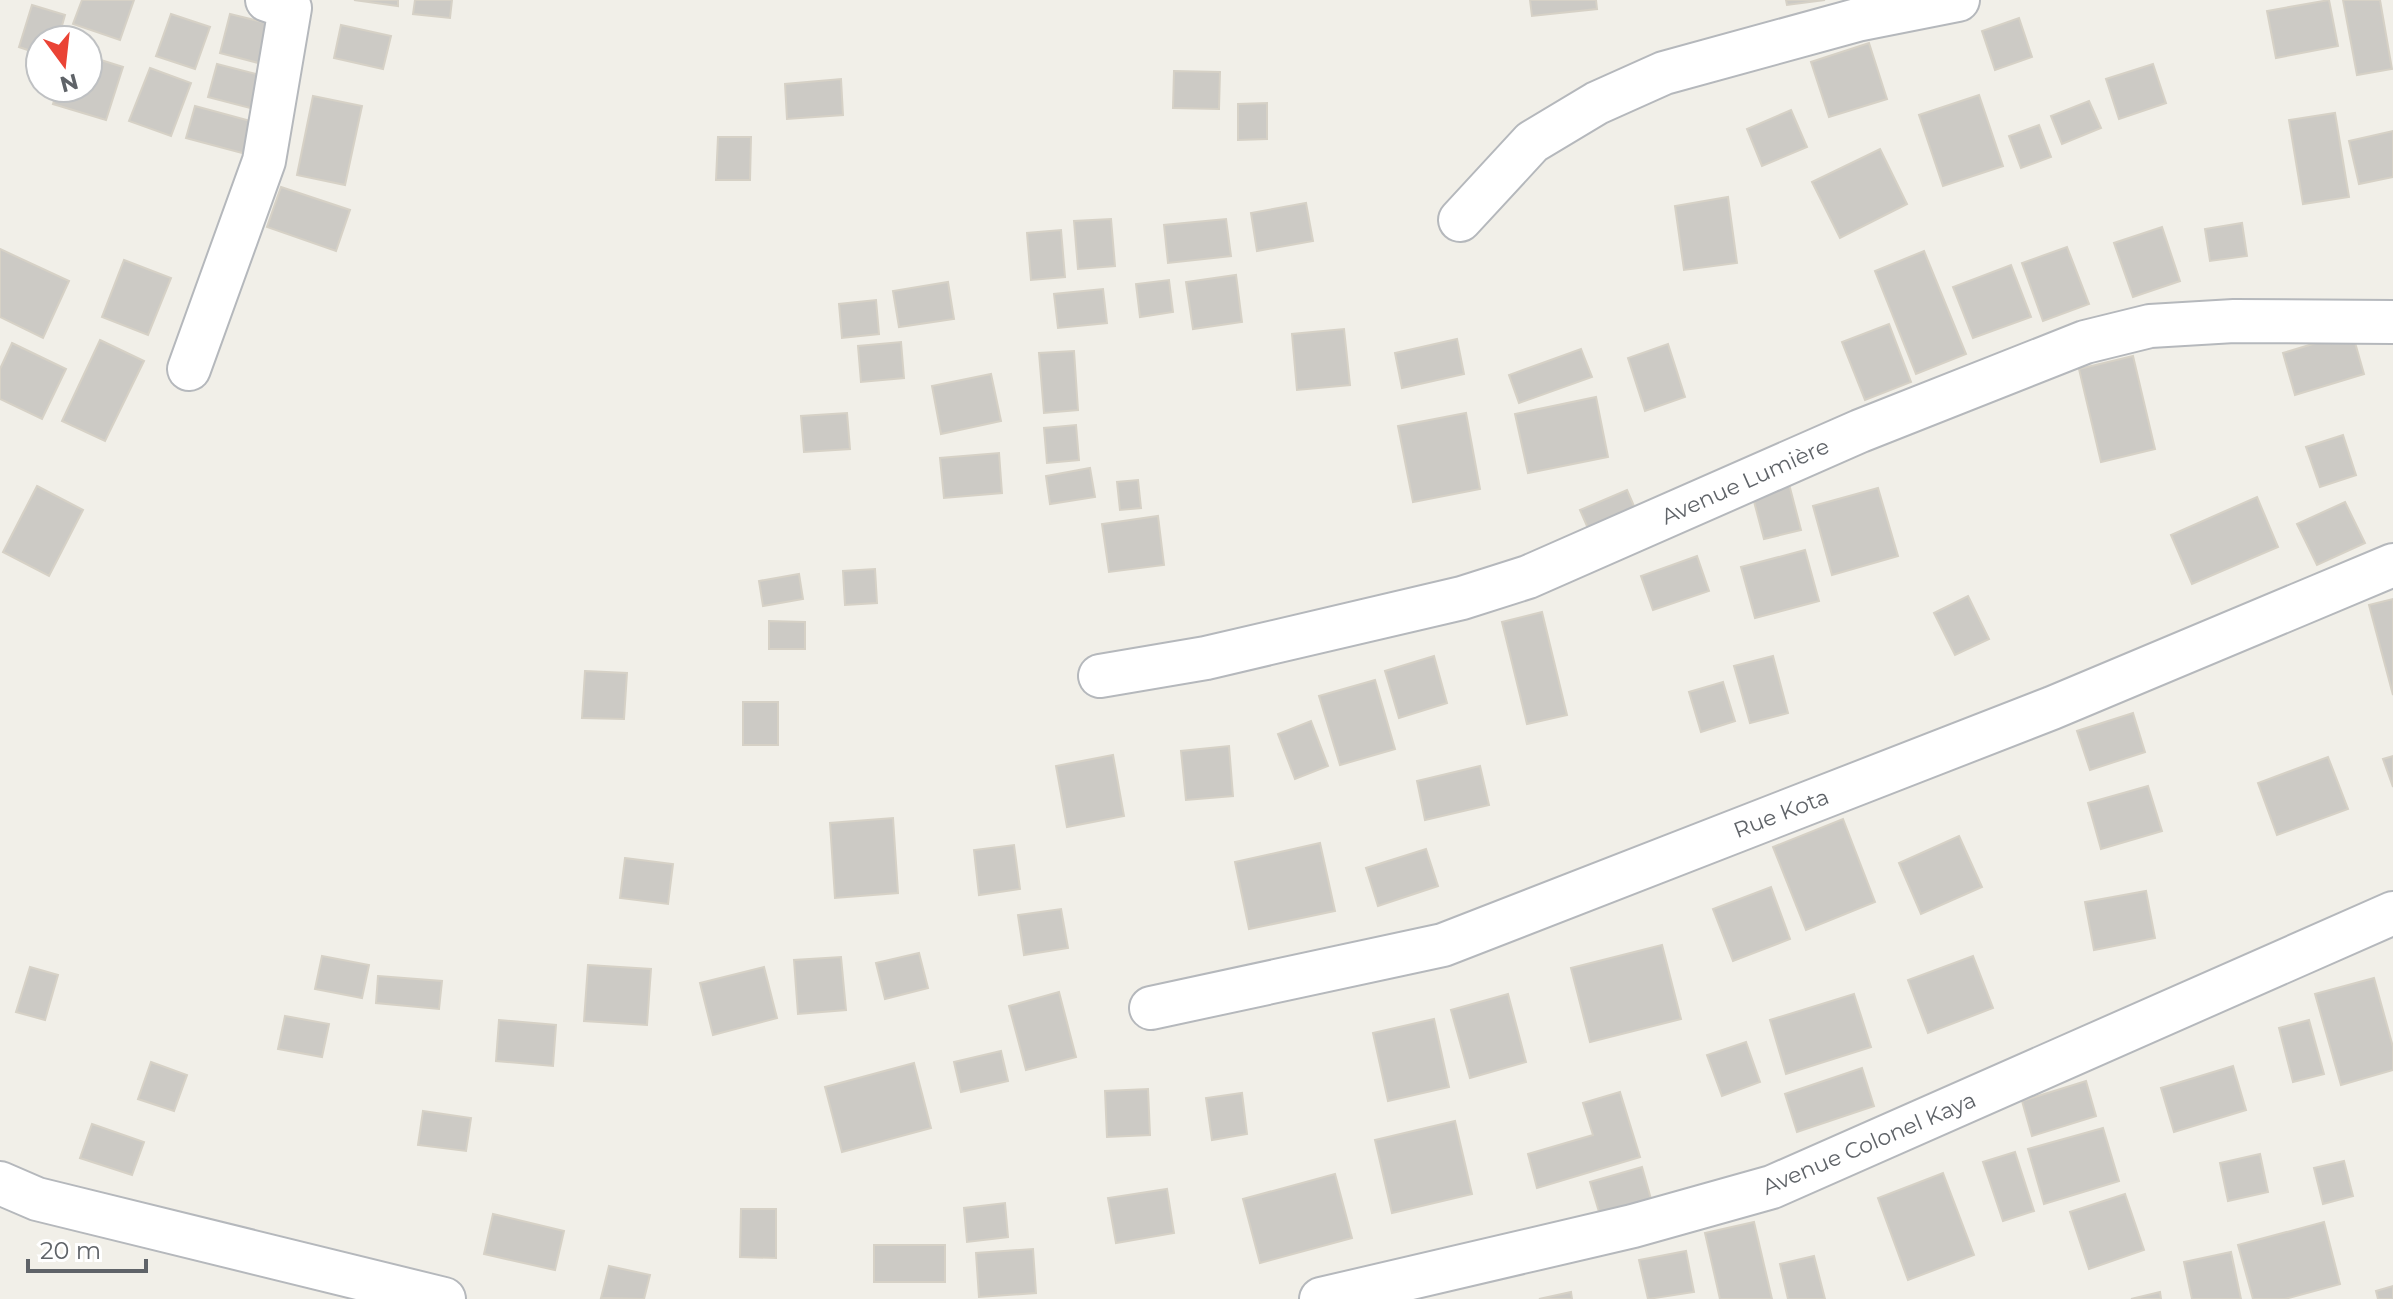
<svg xmlns="http://www.w3.org/2000/svg" width="2393" height="1299" viewBox="0 0 2393 1299" font-family="Montserrat,sans-serif">
<style>
.building{fill:#cccac5;stroke:#d6d1c6;stroke-width:2}
.lines{fill:none;stroke-linecap:round;stroke-linejoin:round}
.minor-casing{stroke:#b5b8bc;stroke-width:46}
.minor{stroke:#fff;stroke-width:42}
.labels{text-anchor:middle;stroke-width:6;stroke-linejoin:round;paint-order:stroke}
.street-label{font-size:22px;fill:#5f6368;stroke:#fff}
</style>
<rect width="100%" height="100%" fill="#f1efe8"/>
<path class="building" d="M82,0H134L120,40L73,24Z
M354,0H398V6Z
M415,0H452L450,18L413,14Z
M1530,0H1596L1597,9L1532,16Z
M1786,0H1825L1787,5Z
M2329,0L2338,46L2276,58L2267,11Z
M2343,0H2380L2392,69L2357,75Z
M32,5L65,15L58,40H40V54L19,47Z
M171,14L210,27L195,69L156,56Z
M230,14L275,25L266,65L220,53Z
M2019,18L2032,57L1995,70L1982,31Z
M341,25L391,36L383,69L334,58Z
M1869,43L1887,99L1829,117L1811,62Z
M88,56L123,67L106,120L53,104L58,88H88Z
M217,64L272,78L262,111L208,97Z
M2153,64L2166,103L2119,119L2106,79Z
M150,68L191,83L171,136L129,121Z
M1174,71L1220,72L1219,109L1173,108Z
M841,79L843,115L787,119L785,84Z
M1979,95L2003,166L1943,186L1919,115Z
M313,96L362,106L345,185L297,175Z
M2089,101L2101,128L2062,144L2051,116Z
M1267,103V139L1238,140V104Z
M195,106L254,122L246,154L186,138Z
M1791,110L1807,147L1762,166L1747,129Z
M2335,113L2349,197L2303,204L2289,120Z
M2039,125L2051,157L2021,168L2009,136Z
M2393,131V177L2359,184L2349,141Z
M718,137H751L750,180H716Z
M1880,149L1907,204L1840,238L1812,182Z
M281,187L350,210L336,251L267,227Z
M1728,197L1737,263L1684,270L1675,206Z
M1306,203L1313,241L1257,251L1251,213Z
M1111,219L1115,266L1078,269L1074,221Z
M1226,219L1231,256L1168,263L1164,225Z
M2242,223L2247,256L2210,261L2205,229Z
M2162,227L2180,281L2133,297L2114,243Z
M1061,230L1065,277L1031,280L1027,233Z
M2067,247L2089,304L2043,321L2022,263Z
M0,249L69,281L43,338L0,317Z
M1924,251L1966,354L1916,374L1875,271Z
M124,260L171,278L148,335L102,317Z
M2011,265L2031,317L1973,338L1953,287Z
M1236,275L1242,322L1193,329L1186,282Z
M1169,280L1173,312L1140,317L1136,284Z
M948,282L954,319L899,327L893,291Z
M1103,289L1107,323L1058,328L1054,294Z
M876,300L879,334L842,338L839,304Z
M1889,324L1911,382L1865,400L1842,342Z
M1344,329L1350,385L1297,390L1292,334Z
M2352,332L2364,374L2295,395L2283,353Z
M1457,339L1464,374L1402,388L1395,353Z
M100,340L144,361L105,441L62,421Z
M901,342L904,378L861,382L858,346Z
M12,343L66,369L42,419L0,399V369Z
M1668,344L1685,397L1645,411L1628,358Z
M1581,349L1592,377L1519,403L1509,375Z
M1074,351L1078,410L1044,413L1039,353Z
M2133,356L2155,449L2101,462L2079,369Z
M991,374L1001,421L941,434L932,386Z
M1596,397L1608,457L1528,473L1515,414Z
M847,413L850,449L804,452L801,416Z
M1466,413L1480,489L1413,502L1398,426Z
M1076,425L1079,460L1047,463L1044,428Z
M2343,435L2356,475L2320,487L2306,447Z
M999,453L1002,493L944,498L940,458Z
M1090,468L1095,497L1050,504L1046,476Z
M1138,480L1141,508L1120,510L1117,482Z
M1789,484L1801,530L1764,539L1752,494Z
M37,486L83,510L49,576L3,552Z
M1878,488L1898,556L1832,575L1813,506Z
M1627,490L1637,513L1590,533L1580,510Z
M2257,497L2278,547L2192,584L2171,535Z
M2345,502L2365,543L2317,565L2297,524Z
M1158,516L1164,565L1109,572L1102,524Z
M1805,550L1819,601L1755,618L1741,567Z
M1697,556L1709,591L1653,610L1641,576Z
M875,569L877,603L845,605L843,571Z
M799,574L803,599L763,606L759,581Z
M1968,596L1989,639L1955,655L1934,613Z
M2393,599V695L2369,605Z
M1542,612L1567,715L1527,724L1502,622Z
M769,621L805,622V649H769Z
M1434,656L1447,703L1399,718L1385,671Z
M1773,656L1788,713L1750,723L1734,666Z
M585,671L627,673L624,719L582,718Z
M1375,680L1395,749L1340,765L1319,696Z
M1723,682L1735,721L1701,732L1689,692Z
M743,702H778V745H743Z
M2133,713L2145,752L2090,770L2077,731Z
M1311,721L1328,766L1295,779L1278,734Z
M1229,746L1233,796L1186,800L1181,751Z
M1113,755L1124,816L1067,827L1056,766Z
M2393,756V787L2383,759Z
M2328,757L2348,809L2277,835L2258,783Z
M1480,766L1489,805L1425,820L1417,781Z
M2148,786L2162,831L2101,849L2088,803Z
M893,818L898,893L835,898L830,823Z
M1843,819L1875,902L1806,930L1773,847Z
M1959,836L1982,887L1921,914L1899,863Z
M1320,843L1335,911L1249,929L1235,862Z
M1014,845L1020,889L979,895L974,850Z
M1426,849L1438,886L1378,906L1366,868Z
M625,858L673,864L668,904L620,898Z
M1771,887L1790,939L1733,961L1713,909Z
M2146,891L2155,938L2094,950L2085,902Z
M1061,909L1068,948L1024,955L1018,915Z
M1662,945L1681,1019L1590,1042L1571,968Z
M919,953L928,988L885,999L876,963Z
M322,956L369,965L362,998L315,989Z
M1973,956L1993,1008L1928,1033L1908,980Z
M841,957L846,1010L798,1014L794,960Z
M588,965L651,969L647,1025L584,1021Z
M30,967L58,975L45,1020L16,1012Z
M764,967L777,1018L713,1035L700,983Z
M378,976L442,981L439,1009L376,1003Z
M2374,978L2393,1047V1070L2341,1085L2315,994Z
M1059,992L1076,1057L1026,1070L1009,1006Z
M1508,994L1526,1062L1470,1078L1451,1010Z
M1854,994L1871,1047L1786,1074L1770,1020Z
M285,1016L329,1024L322,1057L278,1049Z
M1434,1019L1449,1087L1388,1101L1373,1033Z
M499,1020L556,1025L553,1066L496,1061Z
M2309,1020L2324,1074L2293,1082L2279,1028Z
M1746,1042L1760,1082L1722,1096L1707,1055Z
M1001,1051L1008,1081L961,1092L954,1062Z
M151,1062L187,1075L174,1111L138,1099Z
M914,1063L931,1128L842,1152L825,1087Z
M2233,1066L2246,1110L2174,1132L2161,1088Z
M1862,1068L1874,1106L1797,1132L1785,1094Z
M2086,1081L2096,1116L2032,1136L2022,1101Z
M1148,1089L1150,1135L1107,1137L1105,1091Z
M1620,1092L1640,1157L1537,1188L1528,1154L1593,1135L1583,1103Z
M1242,1093L1247,1134L1212,1140L1206,1098Z
M423,1111L471,1118L466,1151L418,1145Z
M1455,1121L1472,1194L1392,1213L1375,1140Z
M92,1124L144,1142L132,1175L80,1158Z
M2103,1128L2119,1181L2044,1204L2028,1149Z
M2015,1152L2034,1211L2003,1221L1983,1162Z
M2260,1154L2268,1192L2228,1201L2220,1163Z
M2344,1161L2353,1196L2323,1204L2314,1168Z
M1642,1167L1651,1199L1600,1215L1590,1182Z
M1943,1173L1974,1255L1908,1280L1878,1198Z
M1335,1174L1352,1238L1260,1263L1243,1199Z
M1167,1189L1174,1233L1116,1243L1108,1198Z
M2125,1194L2144,1250L2089,1269L2070,1212Z
M1005,1203L1008,1237L967,1242L964,1208Z
M741,1209H776V1258L740,1257Z
M493,1214L564,1231L555,1270L484,1254Z
M1754,1222L1772,1299H1720L1705,1233Z
M2324,1222L2340,1284L2285,1299H2253L2238,1245Z
M874,1245H945V1282H874Z
M1033,1249L1036,1293L979,1297L976,1253Z
M1686,1251L1694,1292L1648,1299L1639,1260Z
M2231,1252L2241,1299H2192L2184,1262Z
M1814,1256L1825,1299H1788L1780,1264Z
M609,1266L650,1275L644,1299L601,1298Z
M2393,1286V1299H2378L2376,1291Z
M1571,1292L1572,1299H1539Z
M2160,1292L2161,1299H2131Z"/>
<g class="lines">
<g class="minor-casing">
<path id="minor" d="M1460,220L1532,142L1597,103L1664,73L1857,20L1958,0
M189,369L264,161L290,8L267,0
M1100,676L1206,658L1462,598L1528,577L1860,431L2085,342L2150,326L2234,321L2393,322
M1151,1008L1443,945L2052,708L2393,565
M0,1183L37,1199L444,1299
M1321,1299L1633,1226L1772,1187L2393,913"/>
</g>
<use href="#minor" class="minor"/>
</g>
<g class="labels">
<g class="street-label">
<text transform="translate(1745 481) rotate(-24)" y="8">Avenue Lumière</text>
<text transform="translate(1781 813) rotate(-21)" y="8">Rue Kota</text>
<text transform="translate(1869 1143) rotate(-23)" y="8">Avenue Colonel Kaya</text>
</g>
</g>
<g transform="translate(64 64) rotate(165)"><circle r="38" fill="#ffffff" stroke="#bfc1c3" stroke-width="2"/>
<path d="M0-6L14 30L0 20L-14 30Z" fill="#ea4335"/>
<text y="-12" font-size="22" font-weight="bold" text-anchor="middle" fill="#5f6368">N</text>
</g>
<path d="M28 1259v12h118v-12" fill="none" stroke="#5f6368" stroke-width="4"/>
<text x="40" y="1259" font-size="24" fill="#5f6368" stroke="#ffffff" stroke-width="6" paint-order="stroke">20 m</text>
</svg>
